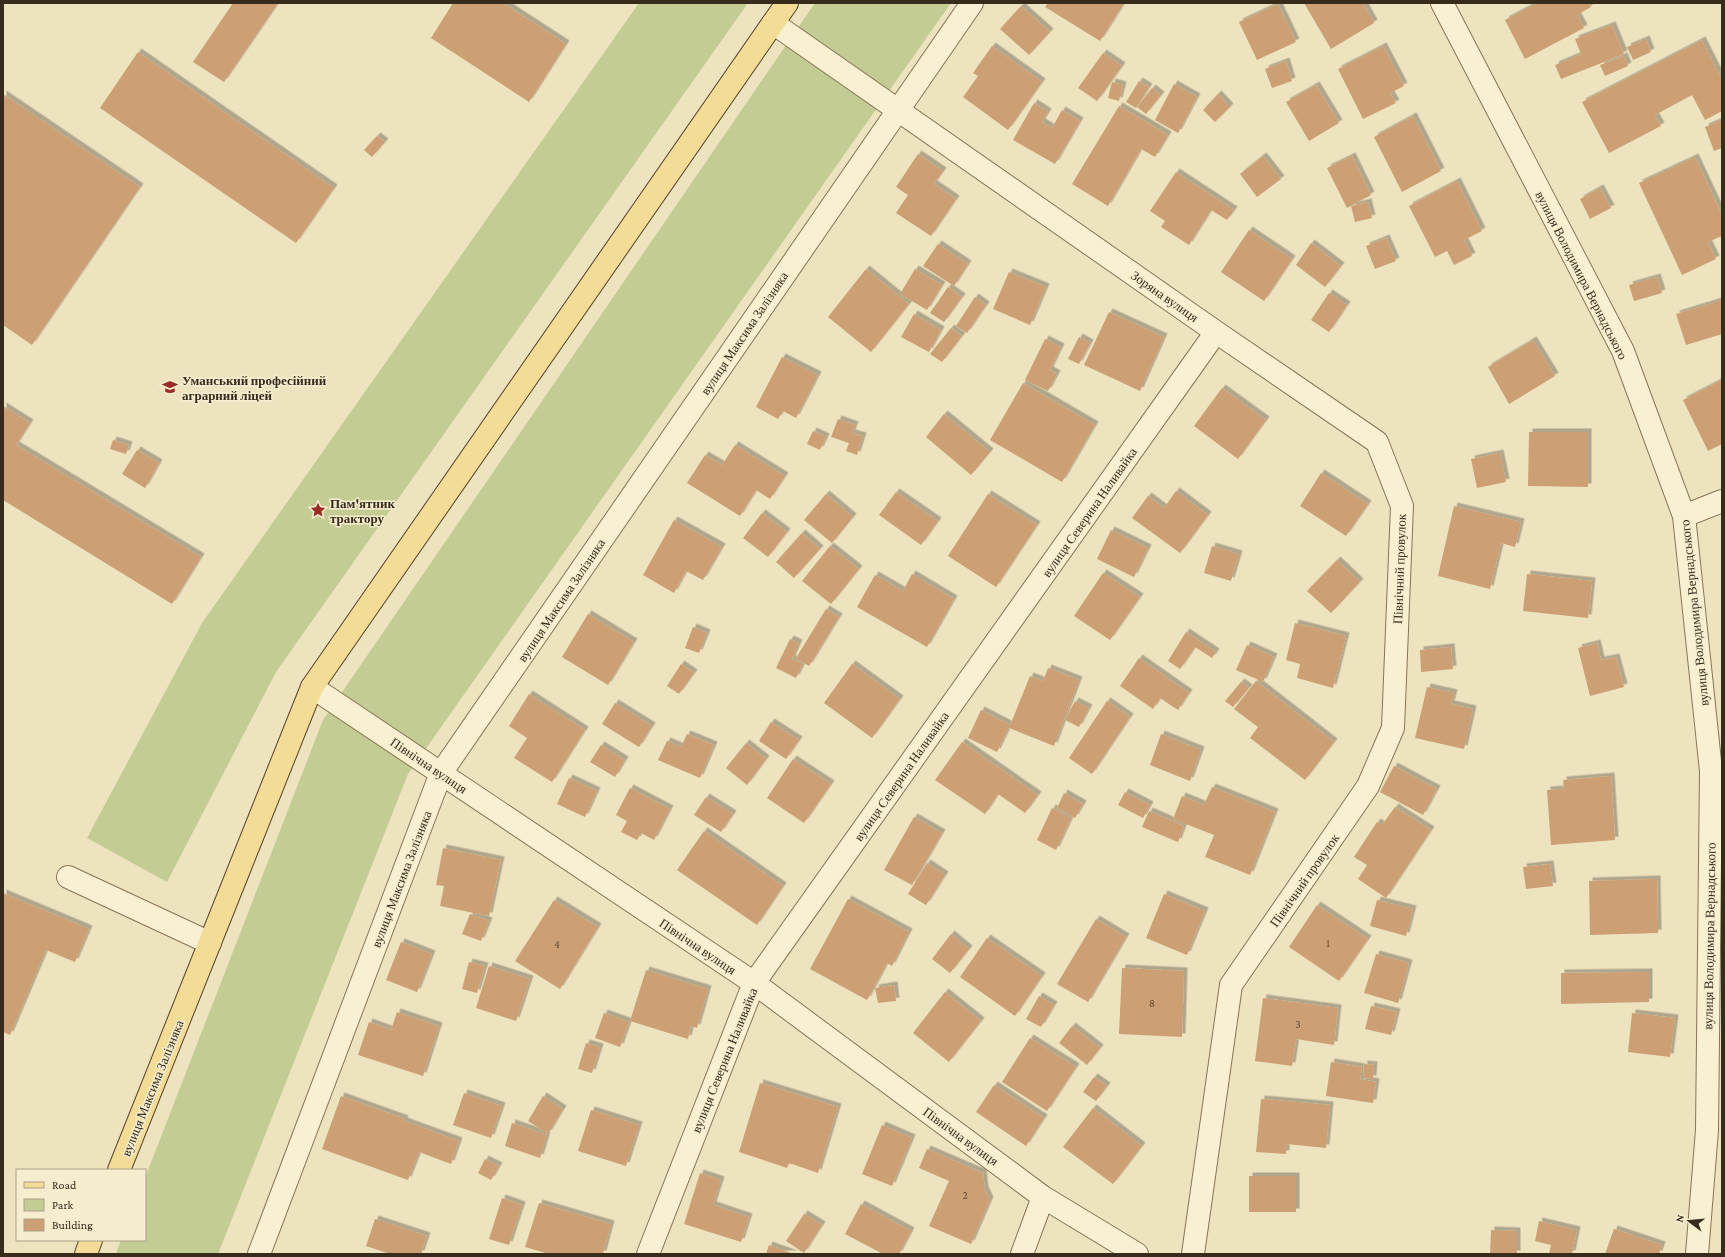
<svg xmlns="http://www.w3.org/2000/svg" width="1725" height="1257" viewBox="0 0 1725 1257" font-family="'Crimson Pro',serif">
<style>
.green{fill:#c2cc93}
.building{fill:#cd9f74;filter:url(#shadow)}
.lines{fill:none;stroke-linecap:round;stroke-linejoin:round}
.minor-casing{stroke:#877457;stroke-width:24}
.major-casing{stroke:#55412c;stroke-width:24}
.minor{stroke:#f9f0d2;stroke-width:22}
.major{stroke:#f3dc95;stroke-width:22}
.labels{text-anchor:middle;stroke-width:3;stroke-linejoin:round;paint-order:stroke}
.number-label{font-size:11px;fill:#5c4832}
.street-label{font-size:13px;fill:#372b1c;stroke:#f6edcf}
.poi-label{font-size:13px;font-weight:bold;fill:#372b1c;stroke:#f6edcf;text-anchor:start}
</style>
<defs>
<filter id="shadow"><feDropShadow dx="3.5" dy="-3.5" stdDeviation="0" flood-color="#0004"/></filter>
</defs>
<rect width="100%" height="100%" fill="#eee3bf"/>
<path class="green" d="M639,3H748L276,672L167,882L87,838L202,623Z
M815,3H951L408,774L218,1254H116L121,1240H145V1178L323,720Z"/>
<path class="building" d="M233,3H278L224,82L193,62Z
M453,3H503L566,44L529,102L431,38Z
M1048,3H1124L1100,41L1045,7Z
M1304,3H1363L1374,23L1331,49Z
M1537,3H1588L1591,7L1577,15L1584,28L1525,59L1505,20Z
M1278,4L1296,42L1257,60L1239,22Z
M1021,6L1050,32L1029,55L1000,29Z
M1612,25L1624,54L1561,79L1555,65L1581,54L1575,39Z
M1646,39L1651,52L1633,60L1627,47Z
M1702,40L1722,80V111L1705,120L1692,95L1655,115L1661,126L1609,153L1582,102Z
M992,46L1042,82L1008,130L963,97L978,76L973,73Z
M1383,46L1404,86L1390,93L1396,103L1363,119L1338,69Z
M138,52L334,188L296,243L100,108Z
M1103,53L1122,66L1097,101L1078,88Z
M1624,56L1628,66L1605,76L1600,65Z
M1286,61L1292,81L1272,88L1265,69Z
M1139,81L1149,87L1136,108L1126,102Z
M1112,82L1123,85L1119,101L1108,98Z
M1174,84L1197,97L1178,133L1155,120Z
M1316,85L1339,123L1309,141L1286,102Z
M1152,88L1161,95L1146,114L1137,107Z
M3,94L140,187L32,345L3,325Z
M1218,94L1230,107L1215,122L1203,110Z
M1034,103L1048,112L1042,122L1052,128L1062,110L1080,121L1055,164L1013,140Z
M1119,106L1168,135L1155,157L1141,149L1108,206L1072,184Z
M1413,116L1441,171L1402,192L1374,137Z
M1722,120V148L1714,151L1705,127Z
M377,136L385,142L372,157L364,150Z
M918,154L943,171L934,184L956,199L931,236L896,213L908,195L896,187Z
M1263,156L1281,179L1257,197L1240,174Z
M1352,156L1371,195L1347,208L1327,168Z
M1695,157L1722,215V236L1708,242L1716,259L1682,275L1639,183Z
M1176,172L1234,210L1227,220L1211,210L1189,245L1161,227L1165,221L1150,211Z
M1457,181L1482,231L1464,240L1472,256L1454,265L1447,251L1435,257L1409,206Z
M1600,188L1611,208L1590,219L1580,199Z
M1368,202L1372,218L1355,222L1351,206Z
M1249,230L1292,259L1264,301L1221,272Z
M1386,238L1396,261L1375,269L1366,246Z
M1311,243L1341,266L1325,287L1296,265Z
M938,244L968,264L954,286L923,266Z
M866,269L909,304L871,352L828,317Z
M915,269L942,285L927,310L900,294Z
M1009,272L1046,287L1030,325L993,309Z
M1657,277L1662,293L1634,301L1629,285Z
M948,287L962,297L944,322L930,313Z
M1329,293L1347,305L1329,332L1311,320Z
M975,297L986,305L967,333L956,326Z
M1722,300V334L1686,345L1676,314Z
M1109,312L1164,337L1140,391L1084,365Z
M914,314L941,330L929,352L901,337Z
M951,328L962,336L942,362L930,354Z
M1079,337L1090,343L1079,364L1068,359Z
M1045,339L1061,347L1050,370L1057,374L1048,391L1025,380Z
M1533,340L1555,376L1509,404L1488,367Z
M782,357L818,375L796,418L783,411L778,419L756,407Z
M1722,380V444L1708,451L1683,400Z
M1023,383L1095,425L1062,482L990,440Z
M1222,388L1266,420L1238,459L1194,426Z
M3,406L30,423L16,445L201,557L172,604L3,500Z
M944,414L990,452L971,475L926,437Z
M838,419L855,425L852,433L863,436L857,455L846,451L849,443L831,437Z
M813,431L826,437L820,450L807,444Z
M1529,432H1588V487L1528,486Z
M113,440L129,445L126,454L110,449Z
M735,445L785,476L770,499L756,490L740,516L687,483L705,455L722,465Z
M137,450L159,463L145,488L122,474Z
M1500,453L1506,482L1477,488L1471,459Z
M1321,473L1368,504L1346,536L1300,506Z
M1176,491L1208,515L1180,553L1132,518L1148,496L1164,508Z
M896,492L938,521L921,545L879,515Z
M826,494L853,517L832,543L804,520Z
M988,494L1037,525L996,587L948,556Z
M1454,506L1521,522L1515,547L1501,543L1490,589L1438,576Z
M762,513L787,532L768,557L743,538Z
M674,520L722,547L703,580L686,571L674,593L643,575Z
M1111,530L1148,548L1134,577L1097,559Z
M802,533L820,549L794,578L776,562Z
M830,546L859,569L831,604L802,581Z
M1212,546L1239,554L1231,581L1204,573Z
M1337,560L1360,582L1331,613L1307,591Z
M1103,573L1140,597L1110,640L1074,616Z
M912,574L954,599L927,647L857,607L875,575L903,591Z
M1527,574L1592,581L1588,618L1523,611Z
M826,609L839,617L809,666L796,658Z
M588,614L634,642L608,685L562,657Z
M1295,623L1346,636L1333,688L1297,678L1300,664L1286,660Z
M693,627L707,633L699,653L685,648Z
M1186,632L1216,652L1212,658L1195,647L1180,669L1168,661Z
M790,639L799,643L792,659L803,664L796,678L776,668Z
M1597,643L1601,660L1616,657L1624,687L1590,696L1578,648Z
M1247,645L1274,657L1263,682L1236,670Z
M1451,647L1453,669L1421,672L1420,650Z
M1139,658L1189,693L1178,710L1160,698L1153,709L1120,686Z
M681,664L694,673L679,694L667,686Z
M852,664L900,699L872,738L824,703Z
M1048,668L1079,680L1054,746L1009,728L1030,676L1043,681Z
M1256,681L1334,742L1305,780L1250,738L1258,727L1234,709Z
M1241,682L1249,688L1233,707L1225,701Z
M1427,687L1454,693L1451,704L1473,709L1464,749L1415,738Z
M529,694L585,730L552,782L514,758L527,738L509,726Z
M1075,701L1089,708L1079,727L1065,720Z
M1107,701L1130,717L1092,774L1069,758Z
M615,703L652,726L639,747L602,724Z
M981,710L1010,725L997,752L968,738Z
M771,722L799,740L786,759L759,741Z
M687,734L714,745L700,778L658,760L667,741L681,747Z
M1161,734L1201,750L1190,781L1150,765Z
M962,742L1038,795L1025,813L998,794L985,814L935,780Z
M746,743L766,759L747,785L726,768Z
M601,745L625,760L615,777L590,762Z
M793,759L831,784L804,823L767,798Z
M1394,766L1437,789L1423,815L1380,792Z
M1611,776L1615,840L1551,845L1547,790L1564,789L1563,780Z
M569,778L597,791L585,817L557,804Z
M1212,787L1275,812L1250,875L1205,857L1214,835L1173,819L1182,796L1204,805Z
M630,788L670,809L654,840L641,833L637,840L621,832L627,821L616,815Z
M1125,792L1150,805L1143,818L1118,805Z
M1064,793L1083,804L1075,818L1057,808Z
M706,797L733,814L721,832L694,815Z
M1395,807L1431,830L1386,898L1358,879L1367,865L1354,857L1377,822L1382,825Z
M1052,808L1071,818L1056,850L1037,840Z
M1149,811L1184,826L1178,842L1142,827Z
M914,817L942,833L912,885L884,870Z
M704,831L783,886L757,925L677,870Z
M443,848L501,860L489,916L440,906L444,886L436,885Z
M927,863L945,875L926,905L908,894Z
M1550,864L1553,886L1526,889L1523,867Z
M1657,879L1658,933L1590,935L1589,881Z
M3,893L89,929L75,962L46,950L10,1035L3,1032Z
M1164,894L1205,911L1187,955L1146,938Z
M848,899L909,932L892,966L887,963L867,1000L810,969Z
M554,900L598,927L560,989L515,961Z
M1377,900L1413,909L1406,936L1370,926Z
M1317,905L1368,939L1339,981L1289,947Z
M470,914L489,921L481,941L462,934Z
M1096,919L1126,937L1088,1002L1057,984Z
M951,934L969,949L950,973L932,959Z
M987,938L1042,976L1015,1016L960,977Z
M401,942L432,954L417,992L386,980Z
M1376,954L1409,963L1398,1003L1364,993Z
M469,962L485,966L477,993L462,989Z
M489,966L530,979L516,1021L476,1008Z
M1122,968L1184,971L1182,1037L1119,1034Z
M646,970L708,989L697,1028L691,1026L688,1039L630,1021Z
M1649,972V1002L1561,1004V973Z
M894,985L896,1001L878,1003L875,988Z
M945,992L981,1021L949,1062L913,1033Z
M1039,996L1054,1005L1041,1027L1026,1019Z
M1263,998L1338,1008L1334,1045L1296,1039L1292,1066L1255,1061Z
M1371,1006L1397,1012L1391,1035L1365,1029Z
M397,1012L439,1026L423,1076L358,1055L369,1022L391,1030Z
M604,1013L629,1022L620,1047L595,1038Z
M1632,1013L1675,1018L1670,1057L1628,1052Z
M1072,1026L1100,1048L1087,1065L1059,1043Z
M1030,1038L1076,1067L1047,1111L1002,1082Z
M586,1043L600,1047L592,1073L578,1069Z
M1331,1062L1362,1067L1360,1079L1376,1082L1373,1103L1326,1096Z
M1364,1064L1374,1065L1373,1079L1363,1078Z
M1094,1077L1107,1086L1096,1101L1083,1092Z
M760,1083L838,1107L818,1173L789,1163L787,1168L739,1152Z
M994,1085L1044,1118L1026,1146L976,1112Z
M464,1093L502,1106L491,1138L453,1125Z
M341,1096L405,1119L404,1121L459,1141L451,1164L419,1152L408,1180L322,1149Z
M543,1096L563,1109L548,1134L528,1121Z
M1261,1099L1330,1105L1326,1148L1286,1144V1154L1256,1152Z
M1093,1108L1142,1146L1113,1184L1063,1147Z
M591,1110L639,1125L626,1166L578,1151Z
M512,1123L547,1135L540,1158L505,1146Z
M882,1125L912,1138L892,1186L862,1174Z
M927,1149L983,1173L985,1190L990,1200L971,1244L929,1226L949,1181L919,1168Z
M485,1159L499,1166L491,1180L478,1173Z
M700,1173L721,1180L713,1205L749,1217L741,1242L684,1224Z
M1249,1176H1296V1212H1249Z
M502,1198L522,1205L509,1245L489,1239Z
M539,1203L611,1224L603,1254H549L525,1247Z
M861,1204L911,1231L899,1254H883L845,1234Z
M804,1214L822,1225L804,1253L786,1241Z
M375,1219L427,1236L421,1254H390L366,1246Z
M1539,1221L1577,1230L1572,1254H1549L1551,1245L1535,1241Z
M1614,1229L1662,1245L1659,1254H1605Z
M1491,1230L1517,1231V1254H1490Z
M769,1245L794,1254H766Z"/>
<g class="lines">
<g class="minor-casing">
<path id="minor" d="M1442,3L1623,351L1684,516L1711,771L1707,1130L1697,1254
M773,23L1216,332L1377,442L1402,506L1393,728L1368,786L1231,985L1193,1254
M1684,516L1722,501
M312,687L754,983L1043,1197L1137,1254
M68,877L210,943
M259,1254L441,773L972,3
M648,1254L754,983L1216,332
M1022,1254L1043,1197"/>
</g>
<g class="major-casing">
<path id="major" d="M119,1170L312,687L787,3
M86,1254L91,1240"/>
</g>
<use href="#minor" class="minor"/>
<use href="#major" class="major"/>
</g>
<defs>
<g id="university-bare" transform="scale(1.2)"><path d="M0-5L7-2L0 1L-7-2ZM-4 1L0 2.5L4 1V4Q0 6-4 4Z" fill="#972d26" stroke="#f6edcf" stroke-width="2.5" paint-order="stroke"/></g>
<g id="sight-bare" transform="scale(1.2)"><path d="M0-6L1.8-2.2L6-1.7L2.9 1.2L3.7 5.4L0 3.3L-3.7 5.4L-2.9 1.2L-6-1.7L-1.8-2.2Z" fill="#972d26" stroke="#f6edcf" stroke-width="2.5" paint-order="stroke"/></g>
</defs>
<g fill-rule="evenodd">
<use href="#university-bare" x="170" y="387"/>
<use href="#sight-bare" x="318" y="510"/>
</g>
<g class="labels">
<g class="number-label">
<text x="1328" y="947">1</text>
<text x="557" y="948">4</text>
<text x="1152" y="1007">8</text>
<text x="1298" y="1028">3</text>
<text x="965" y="1199">2</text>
</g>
<g class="street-label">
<text transform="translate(1582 275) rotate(63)" y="5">вулиця Володимира Вернадського</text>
<text transform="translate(1165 296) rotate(35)" y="5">Зоряна вулиця</text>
<text transform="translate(744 333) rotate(-56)" y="5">вулиця Максима Залізняка</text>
<text transform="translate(1089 512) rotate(-55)" y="5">вулиця Северина Наливайка</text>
<text transform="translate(1399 569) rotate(-88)" y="5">Північний провулок</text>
<text transform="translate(561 600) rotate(-56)" y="5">вулиця Максима Залізняка</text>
<text transform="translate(1694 613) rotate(-96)" y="5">вулиця Володимира Вернадського</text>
<text transform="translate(429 765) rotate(34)" y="5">Північна вулиця</text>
<text transform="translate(901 776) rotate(-55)" y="5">вулиця Северина Наливайка</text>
<text transform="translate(401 879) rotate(-69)" y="5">вулиця Максима Залізняка</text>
<text transform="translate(1304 880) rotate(-55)" y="5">Північний провулок</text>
<text transform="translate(1709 936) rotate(-89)" y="5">вулиця Володимира Вернадського</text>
<text transform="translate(698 946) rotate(34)" y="5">Північна вулиця</text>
<text transform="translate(724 1060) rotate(-68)" y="5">вулиця Северина Наливайка</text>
<text transform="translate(152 1088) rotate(-68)" y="5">вулиця Максима Залізняка</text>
<text transform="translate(961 1136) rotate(36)" y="5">Північна вулиця</text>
</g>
<g class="poi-label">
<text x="182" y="385">Уманський професійний<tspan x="182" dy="15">аграрний ліцей</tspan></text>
<text x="330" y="508">Пам'ятник<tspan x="330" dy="15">трактору</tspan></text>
</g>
</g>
<rect width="1725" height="1257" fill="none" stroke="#372b1c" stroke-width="8"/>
<rect x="16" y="1169" width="130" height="72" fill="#f6edcf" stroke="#aa9f87"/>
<rect x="24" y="1182" width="20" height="6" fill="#f3dc95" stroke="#aa9f87"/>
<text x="52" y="1189" font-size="12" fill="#372b1c">Road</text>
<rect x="24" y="1199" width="20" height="12" fill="#c2cc93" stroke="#aa9f87"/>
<text x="52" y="1209" font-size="12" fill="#372b1c">Park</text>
<rect x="24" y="1219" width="20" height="12" fill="#cd9f74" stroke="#aa9f87"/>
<text x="52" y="1229" font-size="12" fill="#372b1c">Building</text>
<g transform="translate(1689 1221) rotate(286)" stroke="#f6edcf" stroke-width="3" paint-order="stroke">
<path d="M0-3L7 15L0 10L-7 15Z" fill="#372b1c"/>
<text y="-6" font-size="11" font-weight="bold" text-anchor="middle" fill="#372b1c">N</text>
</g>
</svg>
